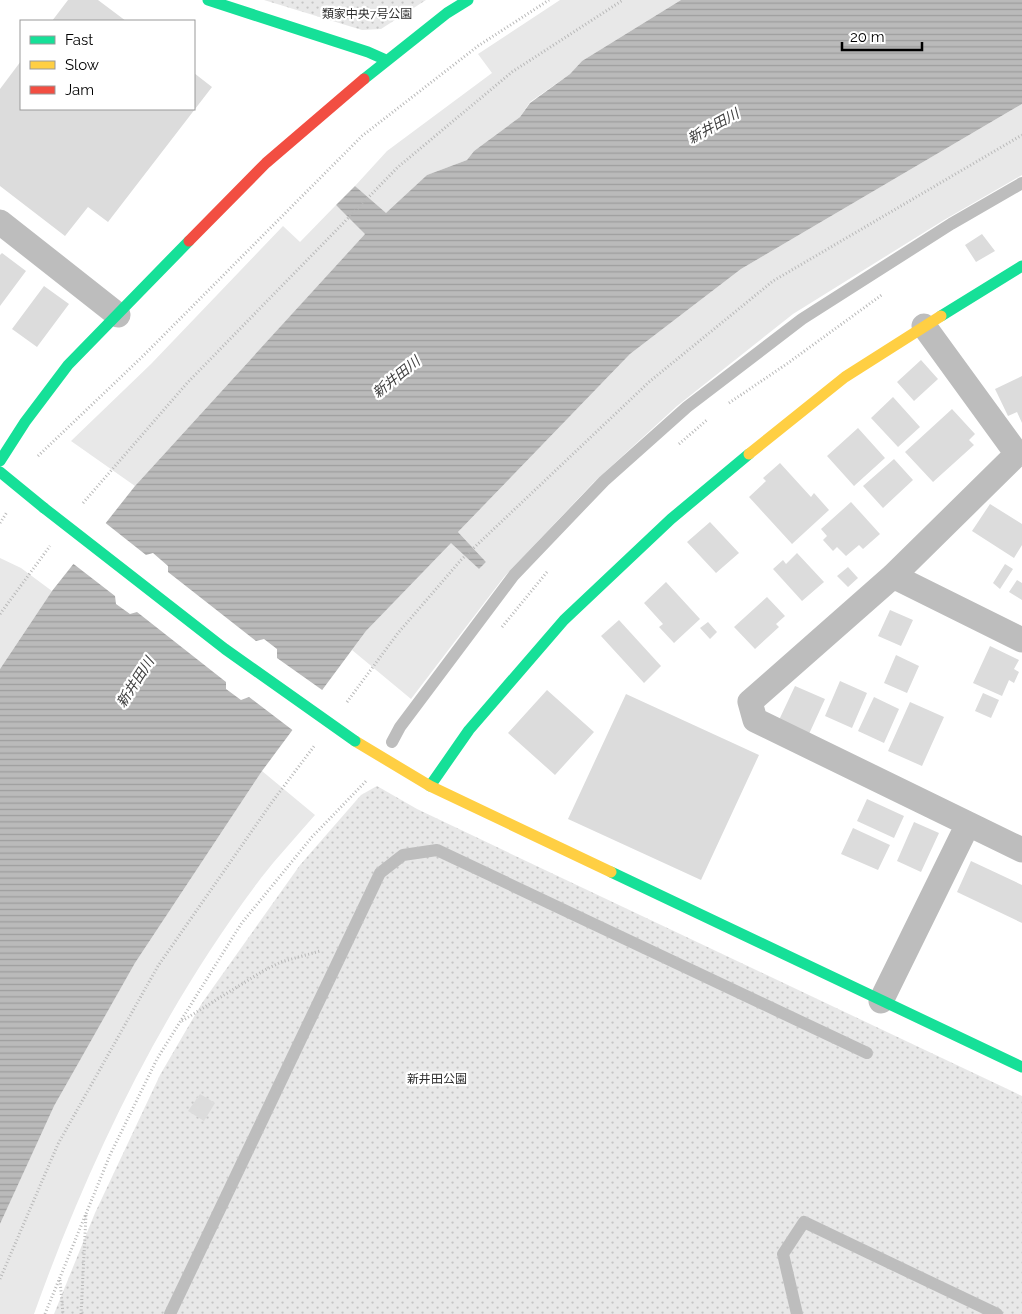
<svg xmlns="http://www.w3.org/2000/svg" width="1022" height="1314" viewBox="0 0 1022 1314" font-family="Raleway,'Noto Sans JP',sans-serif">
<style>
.grass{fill:#e8e8e8}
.park{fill:url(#park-dots)}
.water{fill:url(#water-rules)}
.pier{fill:#fff}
.building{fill:#dcdcdc}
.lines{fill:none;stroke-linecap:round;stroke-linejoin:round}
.path{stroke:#b8b8b8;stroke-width:3;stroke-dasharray:1 2.5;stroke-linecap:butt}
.lane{stroke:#bdbdbd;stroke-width:12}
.street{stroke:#bdbdbd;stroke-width:25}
.fast{stroke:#16e098;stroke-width:11}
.slow{stroke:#ffcf43;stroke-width:11}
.jam{stroke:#f24e42;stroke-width:11}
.fast-bridge{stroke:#16e098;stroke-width:11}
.labels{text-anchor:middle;stroke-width:4.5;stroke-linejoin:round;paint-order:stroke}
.park-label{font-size:12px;fill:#2d2d2d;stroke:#fff}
.water-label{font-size:14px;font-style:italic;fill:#3e3e3e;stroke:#fff}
</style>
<defs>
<pattern id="park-dots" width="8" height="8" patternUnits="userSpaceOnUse" patternTransform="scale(1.25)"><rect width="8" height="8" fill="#e8e8e8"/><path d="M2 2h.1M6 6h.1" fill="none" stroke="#c5c5c5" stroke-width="1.8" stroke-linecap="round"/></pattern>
<pattern id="water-rules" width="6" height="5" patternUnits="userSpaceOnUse" patternTransform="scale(1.25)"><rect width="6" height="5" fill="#bababa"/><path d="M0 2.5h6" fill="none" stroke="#9e9e9e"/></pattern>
</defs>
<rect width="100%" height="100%" fill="#fff"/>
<path class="grass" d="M560,0H681L582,61L570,74L530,102L520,117L474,151L467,160L427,175L386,214L355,186L387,151L492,73L478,54Z
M1022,104V175L944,220L793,314L677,406L593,483L504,577L411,699L352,650L366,631L451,542L479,569L486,562L458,532L630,354L741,269Z
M336,205L366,233L135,486L71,441L151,364L283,226L300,242Z
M0,558L21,568L52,591L0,669Z
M262,771L315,815C297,836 278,856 261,878C162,1009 89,1160 34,1314H0V1224L53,1106L135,963Z"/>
<path class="park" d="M264,0H426L381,29L362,30Z
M377,786L417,809L526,861L1022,1096V1314H54L95,1213L160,1075L202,1003L300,865L361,795Z"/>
<path class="water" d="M681,0H1022V104L741,269L630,354L458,532L486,562L479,569L451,543L366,631L262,771L135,963L54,1106L0,1224V669L52,591L135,486L365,234L336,205L355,186L386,213L427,175L467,160L474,151L520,117L530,103L570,74L582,61Z"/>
<path class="pier" d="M103,521L146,555L153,553L168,566V572L256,641L264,639L277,649V658L325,692L295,732L249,697L241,700L226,689V682L137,612L130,614L116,604L115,596L71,562Z"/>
<path class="building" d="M68,0H98L126,21H52Z
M21,61V109H194V73L212,87L108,222L88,207L65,236L0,186V89Z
M982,234L995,251L976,262L965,245Z
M2,253L26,271L0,306V255Z
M44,286L69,304L37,347L12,329Z
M921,360L938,379L914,401L897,382Z
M1022,376V423L1017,412L1008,416L995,389Z
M893,397L920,427L898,447L871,418Z
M952,409L975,434L969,440L974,445L933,482L905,452Z
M858,428L885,458L854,486L827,456Z
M894,459L913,480L883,508L863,486Z
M780,463L811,497L814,493L829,510L792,544L749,497L766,481L763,478Z
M851,502L880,534L863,549L859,545L846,556L837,547L833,551L823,540L827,536L821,529Z
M990,504L1022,524V545L1014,558L972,531Z
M710,522L739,553L716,573L687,542Z
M797,553L824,582L802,601L773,569L783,560L786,564Z
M1005,564L1013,569L1000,589L993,583Z
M848,567L858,578L848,587L837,576Z
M1017,580L1022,583V600L1009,592Z
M666,582L700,619L674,643L659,627L663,624L644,603Z
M767,597L785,616L776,624L779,627L755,649L734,627Z
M890,610L913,620L901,646L878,636Z
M619,620L661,666L644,683L601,636Z
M708,622L717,632L710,639L700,628Z
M990,646L1019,660L1014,669L1019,672L1014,683L1009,680L1002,696L973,683Z
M896,655L919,666L907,693L884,683Z
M840,681L867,693L852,728L825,716Z
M795,686L825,699L809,734L779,720Z
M547,690L594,732L555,775L508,733Z
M983,693L999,700L991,718L975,711Z
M626,694L759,755L701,880L568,819Z
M874,697L899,709L884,743L858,731Z
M910,702L944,717L922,766L888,751Z
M867,799L904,816L894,838L857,821Z
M914,822L939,833L921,872L897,861Z
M853,828L890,845L878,870L841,854Z
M971,861L1022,885V923L957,892Z
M200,1094L215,1103L204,1121L188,1111Z"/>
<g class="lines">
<path class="path" d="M729,403L788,363L883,294
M679,444L708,419
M38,456L143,356L362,136L478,46L549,0
M83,503L188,382L398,167L512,72L623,0
M0,523L7,512
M0,614L50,546
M502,627L547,572
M347,702L398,633L461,560L649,382L773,281L1022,135
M182,1021L263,971L281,962L320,951
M0,1279L58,1144L158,966L272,802L315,745
M60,1280L63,1314
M45,1314L110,1155L157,1059L241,924L312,837L367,780
M81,1314L86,1215"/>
<path class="lane" d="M392,742L400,727L514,575L604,481L687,407L802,319L951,224L1022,183
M170,1314L380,873L403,855L437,850L867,1053
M797,1314L783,1254L804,1222L997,1314"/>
<path class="street" d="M0,222L118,315
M924,326L1017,454
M1022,452L1017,454L893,576L750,702L755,720L1022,850
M893,576L1022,640
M881,1001L968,824"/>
<path class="fast" d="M208,0L368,52L386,60
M364,79L447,13L468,0
M941,316L1022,266
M0,461L25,422L68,365L189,241
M0,472L44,508
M430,786L469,730L564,620L671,519L749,454
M611,872L1022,1067"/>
<path class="slow" d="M749,454L845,377L941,316
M355,741L430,786L611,872"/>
<path class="jam" d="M189,241L266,163L364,79"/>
<path class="fast-bridge" d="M44,508L225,649L355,741"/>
</g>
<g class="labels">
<g class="park-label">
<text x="367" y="18">類家中央7号公園</text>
<text x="437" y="1083">新井田公園</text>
</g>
<g class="water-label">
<text transform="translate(713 126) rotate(-29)" y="5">新井田川</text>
<text transform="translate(396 377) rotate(-39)" y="5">新井田川</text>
<text transform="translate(135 682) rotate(-57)" y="5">新井田川</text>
</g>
</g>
<rect x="20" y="20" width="175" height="90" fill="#ffffff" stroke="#999999"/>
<rect x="30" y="36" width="25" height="8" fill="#16e098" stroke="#999999"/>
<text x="65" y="45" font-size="15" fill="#000000">Fast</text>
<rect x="30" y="61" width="25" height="8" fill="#ffcf43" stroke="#999999"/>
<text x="65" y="70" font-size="15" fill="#000000">Slow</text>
<rect x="30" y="86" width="25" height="8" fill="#f24e42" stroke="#999999"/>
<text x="65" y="95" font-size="15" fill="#000000">Jam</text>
<path d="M842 42v8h80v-8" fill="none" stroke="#000000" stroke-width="2.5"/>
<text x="850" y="42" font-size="15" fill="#000000" stroke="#ffffff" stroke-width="4" paint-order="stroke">20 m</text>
</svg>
